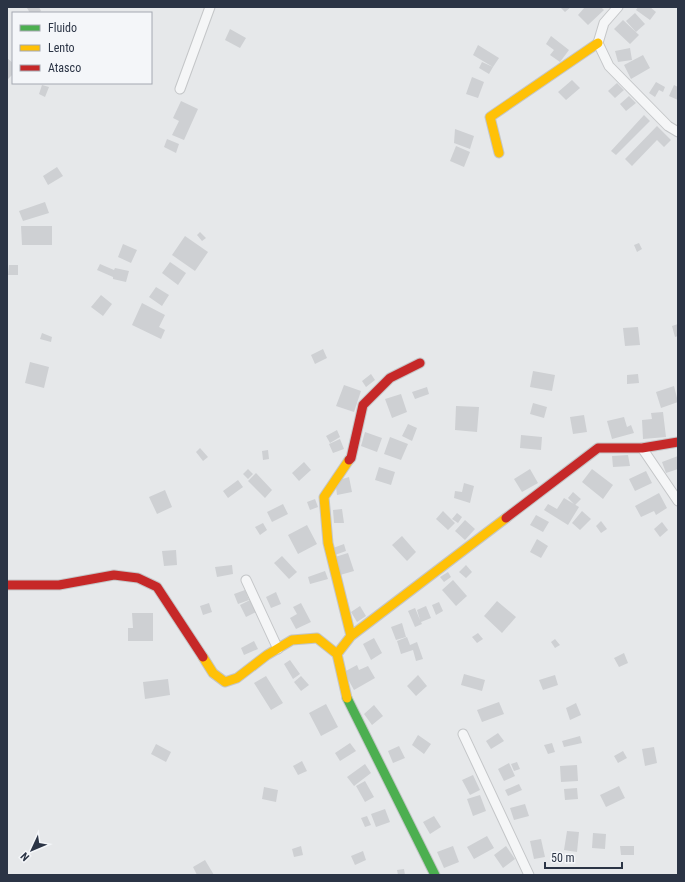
<svg xmlns="http://www.w3.org/2000/svg" width="685" height="882" viewBox="0 0 685 882" font-family="'Roboto Condensed',sans-serif">
<style>
.building{fill:#ced0d3}
.lines{fill:none;stroke-linecap:round;stroke-linejoin:round}
.street-casing{stroke:#c4c6c8;stroke-width:11}
.fast-casing{stroke:#c4c6c8;stroke-width:11}
.slow-casing{stroke:#c4c6c8;stroke-width:11}
.jam-casing{stroke:#c4c6c8;stroke-width:11}
.street{stroke:#f5f6f7;stroke-width:9}
.fast{stroke:#4caf50;stroke-width:9}
.slow{stroke:#ffc107;stroke-width:9}
.jam{stroke:#c62828;stroke-width:9}
</style>
<rect width="100%" height="100%" fill="#e6e8ea"/>
<path class="building" d="M28,7H39L41,11L38,13H30L27,8Z
M560,7H571L565,12Z
M585,7H601L604,10L588,25L578,15Z
M638,7H650L656,12L650,20L636,10Z
M635,13L645,24L636,32L626,21Z
M623,20L639,35L630,44L614,29Z
M230,29L246,38L240,48L225,40Z
M551,36L569,50L560,62L550,55L554,50L546,44Z
M478,45L499,58L493,67L473,55Z
M630,48L632,60L618,62L615,51Z
M643,55L650,68L631,79L624,65Z
M7,58L13,63V74L8,79Z
M482,62L493,67L489,74L479,68Z
M472,77L484,82L478,98L466,94Z
M572,80L580,88L566,100L558,92Z
M656,82L665,87L663,92L659,90L655,97L649,93Z
M617,83L624,90L615,98L608,91Z
M42,85L49,87L45,97L39,94Z
M674,85L678,87V100L669,96Z
M629,96L636,103L626,111L620,104Z
M181,101L198,109L184,140L172,135L179,121L173,118Z
M644,115L650,121L616,155L611,151Z
M657,126L671,140L664,147L657,140L632,166L625,159Z
M455,129L474,136L470,149L454,143Z
M167,139L179,144L176,153L164,147Z
M456,146L470,152L464,167L450,161Z
M57,167L63,176L48,185L43,176Z
M45,202L49,213L23,221L19,211Z
M21,226H52V245H22Z
M200,232L206,238L202,241L197,235Z
M185,236L208,252L195,271L172,255Z
M639,243L642,249L637,252L634,245Z
M123,244L137,250L131,263L118,257Z
M170,262L186,273L178,285L162,273Z
M100,264L114,270L115,268L129,271L126,282L113,279V277L97,270Z
M9,265H18V275H8Z
M156,287L169,295L162,306L149,297Z
M101,295L112,304L103,316L91,307Z
M142,303L165,315L159,327L165,330L161,339L132,325Z
M678,324V336L675,337L672,326Z
M638,327L640,345L625,346L623,328Z
M42,333L52,337L51,342L40,339Z
M323,349L327,358L315,364L311,355Z
M30,362L49,367L44,388L25,383Z
M533,371L555,375L552,391L530,387Z
M371,374L375,380L366,387L362,381Z
M638,374L639,383L627,384V375Z
M344,385L361,391L354,412L336,406Z
M674,386L678,402L661,408L656,392Z
M427,387L429,394L415,399L412,392Z
M401,394L407,412L392,418L385,399Z
M533,403L547,407L544,418L530,414Z
M456,406L479,407L477,432L455,430Z
M663,412L666,437L643,439L642,420L652,419L651,413Z
M584,415L587,432L573,434L570,417Z
M624,417L627,427L631,425L634,433L612,439L607,421Z
M408,424L417,428L412,441L402,436Z
M337,430L340,437L330,443L326,436Z
M365,432L382,438L377,452L361,446Z
M521,435L542,437L541,450L520,448Z
M390,437L408,444L401,460L384,454Z
M340,439L344,449L333,453L329,444Z
M200,448L208,457L203,461L196,452Z
M268,450L269,459L263,460L262,451Z
M628,455L630,466L613,467L612,456Z
M678,456V469L666,473L662,462Z
M304,462L311,470L299,481L292,473Z
M379,467L395,472L391,485L375,480Z
M248,469L253,474L248,479L243,474Z
M530,469L538,483L522,492L514,479Z
M592,469L613,485L603,499L582,482Z
M646,471L652,483L635,491L629,479Z
M256,473L272,490L265,498L248,481Z
M349,477L352,492L337,495L336,487L339,480Z
M238,480L243,487L228,498L223,491Z
M464,483L474,486L470,503L454,498L455,491L462,492Z
M165,490L172,507L157,514L149,497Z
M573,492L581,499L575,505L568,498Z
M659,493L667,508L656,515L654,511L641,517L635,506Z
M564,498L579,507L568,525L544,510L548,504L557,509Z
M315,499L318,507L310,510L307,502Z
M283,504L288,514L272,522L267,512Z
M342,509L344,523H334L333,510Z
M443,511L455,523L448,530L436,519Z
M582,511L591,519L580,530L572,523Z
M457,513L462,517L458,523L452,519Z
M536,515L549,522L543,532L530,525Z
M465,520L475,529L465,540L455,531Z
M601,521L607,529L601,533L596,526Z
M662,522L668,530L660,537L654,529Z
M263,523L267,530L260,535L255,527Z
M307,525L317,544L298,554L288,535Z
M402,536L416,552L407,561L392,545Z
M537,539L548,546L541,558L530,552Z
M344,544L346,551L335,555L333,548Z
M176,550L177,565L164,566L162,551Z
M348,553L354,571L340,575L335,557Z
M282,556L297,572L289,579L274,563Z
M232,565L233,574L217,577L215,567Z
M466,565L472,572L466,578L459,572Z
M325,571L328,579L310,584L308,577Z
M448,572L451,577L444,582L440,577Z
M453,580L467,596L456,606L442,590Z
M245,590L249,600L238,604L234,594Z
M276,592L281,604L271,608L266,597Z
M250,600L256,612L246,617L240,605Z
M497,601L516,617L502,633L484,616Z
M439,602L443,611L436,615L432,605Z
M209,603L212,612L203,615L200,606Z
M301,603L311,622L296,629L290,618L297,614L293,607Z
M360,606L366,616L357,622L351,612Z
M426,606L431,618L421,622L422,624L415,627L408,611L415,608L420,620L417,610Z
M132,613H153V641H128V628H133Z
M402,623L406,637L396,640L391,627Z
M478,633L483,639L477,643L472,637Z
M407,637L410,645L417,642L423,659L416,661L413,650L401,654L397,641Z
M374,638L382,653L371,660L363,644Z
M555,639L560,645L555,648L551,642Z
M254,641L258,649L244,655L241,648Z
M624,653L628,663L619,667L614,658Z
M290,660L300,674L293,679L284,664Z
M357,665L359,670L368,666L375,678L354,690L344,672Z
M464,674L485,680L482,691L461,685Z
M418,675L427,686L416,696L407,686Z
M555,675L558,685L543,690L539,680Z
M266,676L283,703L271,710L254,683Z
M301,676L309,685L301,691L294,682Z
M168,679L170,695L145,699L143,682Z
M499,702L504,714L482,722L477,710Z
M576,703L581,715L570,720L566,708Z
M326,704L338,727L321,736L309,713Z
M374,705L383,716L372,725L364,714Z
M498,733L504,741L491,749L486,741Z
M418,735L431,744L424,754L412,745Z
M580,736L582,743L564,747L562,741Z
M350,743L356,751L340,761L335,753Z
M552,743L555,752L548,754L544,745Z
M156,744L171,752L166,762L151,754Z
M399,746L405,758L393,763L388,751Z
M654,747L657,763L645,766L642,749Z
M623,751L627,758L618,763L614,756Z
M302,761L307,771L298,775L293,766Z
M517,762L520,769L514,771L511,764Z
M509,763L515,776L504,781L498,769Z
M365,764L371,773L354,786L347,777Z
M577,765L578,781L561,782L560,766Z
M473,775L480,790L470,795L462,780Z
M365,781L374,797L365,802L356,786Z
M519,784L522,790L508,796L505,790Z
M619,786L625,798L606,807L600,795Z
M264,787L278,790L276,802L262,799Z
M577,788L578,799L565,800L564,789Z
M480,795L486,811L473,816L467,799Z
M525,804L529,816L514,820L510,808Z
M385,809L390,822L376,827L371,814Z
M367,816L371,825L365,827L361,818Z
M434,816L441,827L430,834L423,822Z
M567,831L579,832L577,852L564,850Z
M593,833L606,834L605,849L592,848Z
M487,836L494,848L474,859L467,847Z
M541,839L545,857L534,859L530,841Z
M301,846L303,855L294,857L292,849Z
M453,846L459,862L444,868L437,852Z
M506,846L515,859L503,868L494,855Z
M620,846H634V855H621Z
M363,851L366,860L355,865L351,856Z
M205,860L214,875H197L193,867Z
M404,869L405,875H398L397,870Z"/>
<g class="lines">
<g class="street-casing">
<path id="street" d="M618,7L604,23L598,43L609,66L668,126L678,132
M180,89L210,7
M642,448L678,501
M246,580L278,649
M463,734L529,875"/>
</g>
<g class="fast-casing">
<path id="fast" d="M347,698L435,875"/>
</g>
<g class="slow-casing">
<path id="slow" d="M499,153L490,117L598,43
M349,460L324,497L328,543L351,636
M203,657L213,673L225,682L237,678L267,655L292,640L317,638L337,654
M347,698L337,654L351,636L506,518"/>
</g>
<g class="jam-casing">
<path id="jam" d="M349,460L351,458L363,405L390,378L420,363
M506,518L598,448H642L678,442
M7,585H59L114,575L138,578L157,587L203,657"/>
</g>
<use href="#street" class="street"/>
<use href="#fast" class="fast"/>
<use href="#slow" class="slow"/>
<use href="#jam" class="jam"/>
</g>
<rect width="685" height="882" fill="none" stroke="#2b3445" stroke-width="16"/>
<rect x="12" y="12" width="140" height="72" fill="#f4f6f9" stroke="#a4a8b1"/>
<rect x="20" y="25" width="20" height="6" fill="#4caf50" stroke="#a4a8b1"/>
<text x="48" y="32" font-size="12" fill="#2b3445">Fluido</text>
<rect x="20" y="45" width="20" height="6" fill="#ffc107" stroke="#a4a8b1"/>
<text x="48" y="52" font-size="12" fill="#2b3445">Lento</text>
<rect x="20" y="65" width="20" height="6" fill="#c62828" stroke="#a4a8b1"/>
<text x="48" y="72" font-size="12" fill="#2b3445">Atasco</text>
<g transform="translate(32 850) rotate(226)" stroke="#f4f6f9" stroke-width="3" paint-order="stroke">
<path d="M0-3L7 15L0 10L-7 15Z" fill="#2b3445"/>
<text y="-6" font-size="11" font-weight="bold" text-anchor="middle" fill="#2b3445">N</text>
</g>
<path d="M545 862v6h77v-6" fill="none" stroke="#2b3445" stroke-width="2"/>
<text x="551" y="862" font-size="12" fill="#2b3445" stroke="#f4f6f9" stroke-width="3" paint-order="stroke">50 m</text>
</svg>
